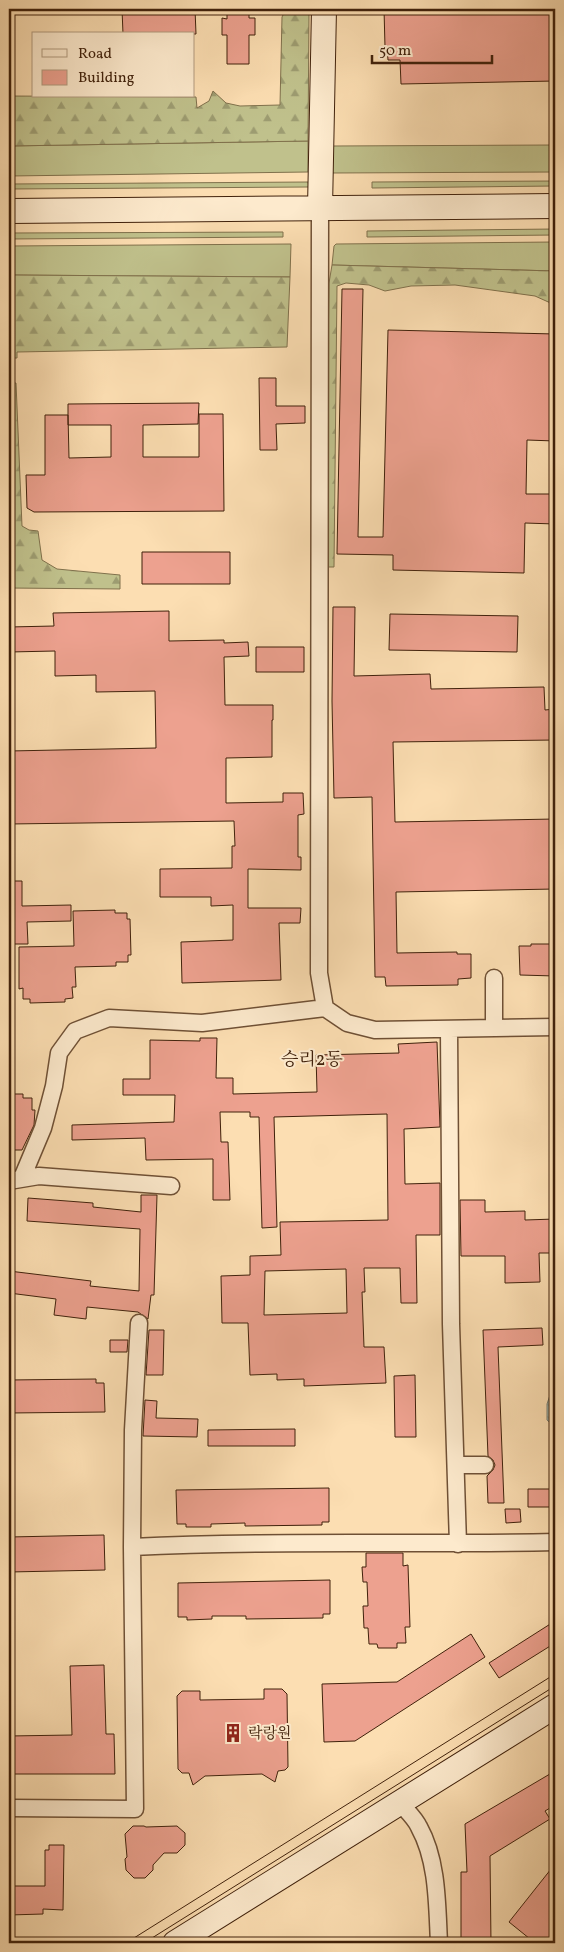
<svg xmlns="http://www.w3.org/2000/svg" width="564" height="1952" viewBox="0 0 564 1952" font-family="Vollkorn,'Noto Serif KR',serif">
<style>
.grass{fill:#c0c18c;stroke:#80714c}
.forest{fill:url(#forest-firs);stroke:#80714c}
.water{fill:url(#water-waves);stroke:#7a7d70}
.building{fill:#eda18f;stroke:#40210b;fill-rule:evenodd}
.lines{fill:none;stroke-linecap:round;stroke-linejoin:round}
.street-casing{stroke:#6f5035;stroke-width:19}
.secondary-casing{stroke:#40210b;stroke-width:26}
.street{stroke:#fdeacd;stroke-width:16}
.secondary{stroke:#fdeacd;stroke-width:24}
.tram{stroke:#40210b;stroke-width:1}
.labels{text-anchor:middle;stroke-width:4;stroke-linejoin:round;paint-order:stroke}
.poi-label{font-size:15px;fill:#40210b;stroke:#fdeacd;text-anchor:start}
.quarter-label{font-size:18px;fill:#40210b;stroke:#fdeacd}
</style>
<defs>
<pattern id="forest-firs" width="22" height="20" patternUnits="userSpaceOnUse" patternTransform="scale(1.25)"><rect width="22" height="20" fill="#c0c18c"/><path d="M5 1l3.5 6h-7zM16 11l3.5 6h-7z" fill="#9d9c71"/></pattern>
<pattern id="water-waves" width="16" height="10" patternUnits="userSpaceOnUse" patternTransform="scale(1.25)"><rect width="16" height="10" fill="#a1bbb4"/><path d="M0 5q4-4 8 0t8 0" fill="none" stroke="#8ca099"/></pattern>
</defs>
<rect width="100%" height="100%" fill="#fcdeb2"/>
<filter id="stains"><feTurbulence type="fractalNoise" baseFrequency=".004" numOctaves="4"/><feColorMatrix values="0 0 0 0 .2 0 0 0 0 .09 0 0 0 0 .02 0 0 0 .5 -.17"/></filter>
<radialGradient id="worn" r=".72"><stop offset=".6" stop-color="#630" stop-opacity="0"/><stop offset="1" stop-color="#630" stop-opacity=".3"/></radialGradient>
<path class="grass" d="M308,141V172L9,176V146Z
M555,145V172L332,173V146Z
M555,181V186L372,188V182Z
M308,182L309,187L9,189V184Z
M555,229V235L367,237V231Z
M283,232V237L9,239V233Z
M555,242V271L332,265L334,246L336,244Z
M291,244L290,277L9,275V246Z"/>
<path class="forest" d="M286,9H303L309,15L308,141L9,146V96L196,97L197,108L209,101L213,91L226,103L240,106L280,105L282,17Z
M332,265L555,271V305L535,296L455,285L411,286L385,291L369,285L346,283L337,286L334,567H325L329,283Z
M9,275L290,277L287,347L17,352V358H9Z
M9,383H16L22,526L29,530L38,531L42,560L57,569L120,575V589L9,588Z"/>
<path class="water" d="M555,1380V1427L547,1420V1404Z"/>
<path class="building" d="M122,9H195L196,34H123Z
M227,9H249V18H255V35H249V64H227V35H222V18L227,19Z
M384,9H555V81L401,84L400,60H388L387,47H385Z
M342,289H363L358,537H383L388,330L555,334V441L527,440L526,494H555V524L525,523L524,573L393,570V555L337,554Z
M259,378H276V406H305V423L276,424L277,450H260Z
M199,403L198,424L143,425V457H199V414H223L224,511L34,512L27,508L26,475H45V415H68L69,458L111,457V425H68V404Z
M142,552H230V584H142Z
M333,607H355L354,676L430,674L431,689L544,687L545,710L555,709V740L393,742L395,822L555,819V889L396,892L397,953L457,952V954H471V978L458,979V985L386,986L385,977H375L372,797L334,798L332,701Z
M169,611V641L224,640V643L248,642L249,656L224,657L225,705H273V720H272V757L226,758V803L283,802V793H303L304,814L298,815V857H301V870L248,869V908H301L300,923H279L281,980L182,983L181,942L233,940V905L211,906V897H160V869L232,868V846H235L234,821L9,824V751L156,748L155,691L96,692V675L55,676V651L9,652V627L54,626L53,613Z
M390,614L518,616L517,652L389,650Z
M256,647H304V672H256Z
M9,881H22V906L71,905V921L27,922L28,944H11Z
M115,910V913H127V919H130L131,955H128V962H116V966L75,967L76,987H72L73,998L65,999V1002L30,1003V999H23V988L19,989V947L74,946L73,911Z
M531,944H555V976L520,975L519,946H531Z
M200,1038H217L216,1078H233V1094L317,1092L316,1055L399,1053L398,1044L437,1042L440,1127L404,1129L405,1184L440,1183V1235H416L417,1303H401L400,1268H364L365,1292H362L364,1347H384L386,1383L304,1386V1379L277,1380V1374L250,1375L248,1323H222L221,1276L250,1275V1256L281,1255L280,1222L388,1220L387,1114L274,1117L277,1227L262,1228L259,1117H250V1112H220L221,1142H228L230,1200H213V1159L146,1160L145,1138L72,1140V1125L174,1122L175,1095H123V1079H150V1040L200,1041ZM346,1269L347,1313L264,1315L265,1271Z
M9,1094H23V1098H32V1110H35L34,1125L22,1150H9Z
M141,1195H157L154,1295H151L148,1319L138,1312L87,1307L86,1319L54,1315L56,1299L9,1293V1271L91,1281L90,1286L139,1291L140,1229L27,1221L28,1198L93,1203V1207L141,1212Z
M460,1200H485V1212L525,1211V1220L555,1219V1253H539L540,1282L505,1283V1256H461Z
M542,1328L543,1345L498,1347L504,1503H488L487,1476L493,1470L495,1465L493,1460L488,1456L483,1330Z
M149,1330H164L163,1375H146Z
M110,1340H128L127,1352H110Z
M415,1375L416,1437H395L394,1376Z
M96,1379V1383H104L105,1412L9,1413V1380Z
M145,1400L157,1401L156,1418L198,1419L197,1437L143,1436Z
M295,1429V1446H208V1430Z
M329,1488V1522H322V1525L245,1526V1523L211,1524V1527H186V1524H177L176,1490Z
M528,1489H555V1507H528Z
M505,1509H520L521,1522L506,1523Z
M104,1535L105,1570L9,1572V1537Z
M366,1553H403V1566L408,1565L410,1627H405L406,1643H397V1648H378L377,1644H369L368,1628H364L363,1606H368L367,1582H363L362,1567H366Z
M330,1580V1614H323V1618L246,1619V1616H212V1619L187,1620V1617H178V1583Z
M555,1621V1643L499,1678L489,1663Z
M471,1634L485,1657L355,1741L324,1742L322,1684L397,1682Z
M104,1665L106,1734H114L115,1774H9V1736L72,1735L70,1666Z
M264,1689H282L287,1694L288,1767L285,1770L278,1771L275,1782L262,1774L205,1776L193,1785L189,1773H182L178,1769L177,1696L182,1691H200V1700L264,1699Z
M555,1771V1805L545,1811L550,1819L490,1856L491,1943H461V1872H467L465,1824Z
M133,1826H144L146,1827L177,1826L185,1833V1845L177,1853H164L153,1865V1870L145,1878H134L126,1870L125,1859L127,1857L125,1834Z
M49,1845H64L63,1910L43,1909V1914L9,1915V1895H11V1886H45V1850H49Z
M555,1864V1943H535L509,1922Z"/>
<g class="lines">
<g class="street-casing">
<path id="street" d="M320,208L319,973L325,1008L347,1023L375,1030L555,1027
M494,978V1028
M449,1029L451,1324L458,1544
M22,1178L43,1128L54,1086L59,1053L75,1031L109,1018L202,1023L325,1008
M9,1181L39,1176L171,1186
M456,1465H485
M132,1547C273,1540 414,1545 555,1542
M400,1803C406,1810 415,1818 419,1827C438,1861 437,1906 439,1943
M9,1808L135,1809L132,1547L133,1430L139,1323"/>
</g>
<g class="secondary-casing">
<path id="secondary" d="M320,208L324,9
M9,211L555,206
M175,1943L555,1706"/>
</g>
<use href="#street" class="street"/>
<use href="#secondary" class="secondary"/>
<path class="tram" d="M126,1943L555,1674
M144,1943L555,1686"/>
</g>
<defs>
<g id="building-bare" transform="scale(1.5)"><path d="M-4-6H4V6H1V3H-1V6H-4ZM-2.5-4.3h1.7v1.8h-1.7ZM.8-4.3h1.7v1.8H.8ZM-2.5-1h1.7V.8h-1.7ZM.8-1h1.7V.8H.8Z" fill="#8f2418" stroke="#fdeacd" stroke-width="2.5" paint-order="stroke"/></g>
</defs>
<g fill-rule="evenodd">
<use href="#building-bare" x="233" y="1733"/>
</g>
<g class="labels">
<g class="poi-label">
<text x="248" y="1738">락랑원</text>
</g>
<g class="quarter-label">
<text x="312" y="1065">승리2동</text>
</g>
</g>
<rect width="564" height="1952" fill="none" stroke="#fcdeb2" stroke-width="30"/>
<rect x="10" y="10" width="544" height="1932" fill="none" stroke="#40210b" stroke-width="2.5"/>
<rect x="15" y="15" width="534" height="1922" fill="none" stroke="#40210b"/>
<rect x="32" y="32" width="162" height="65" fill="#fdeacd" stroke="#b19a7f"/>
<rect x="42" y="49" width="25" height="8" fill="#fdeacd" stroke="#b19a7f"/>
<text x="78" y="58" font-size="15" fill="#40210b">Road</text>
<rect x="42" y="70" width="25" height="15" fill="#eda18f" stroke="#b19a7f"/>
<text x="78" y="82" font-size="15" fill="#40210b">Building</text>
<path d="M372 55v8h120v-8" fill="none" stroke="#40210b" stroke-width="2.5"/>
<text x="379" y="55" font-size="15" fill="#40210b" stroke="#fdeacd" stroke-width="4" paint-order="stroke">50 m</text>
<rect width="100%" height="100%" filter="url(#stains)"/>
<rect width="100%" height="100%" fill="url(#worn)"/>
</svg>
